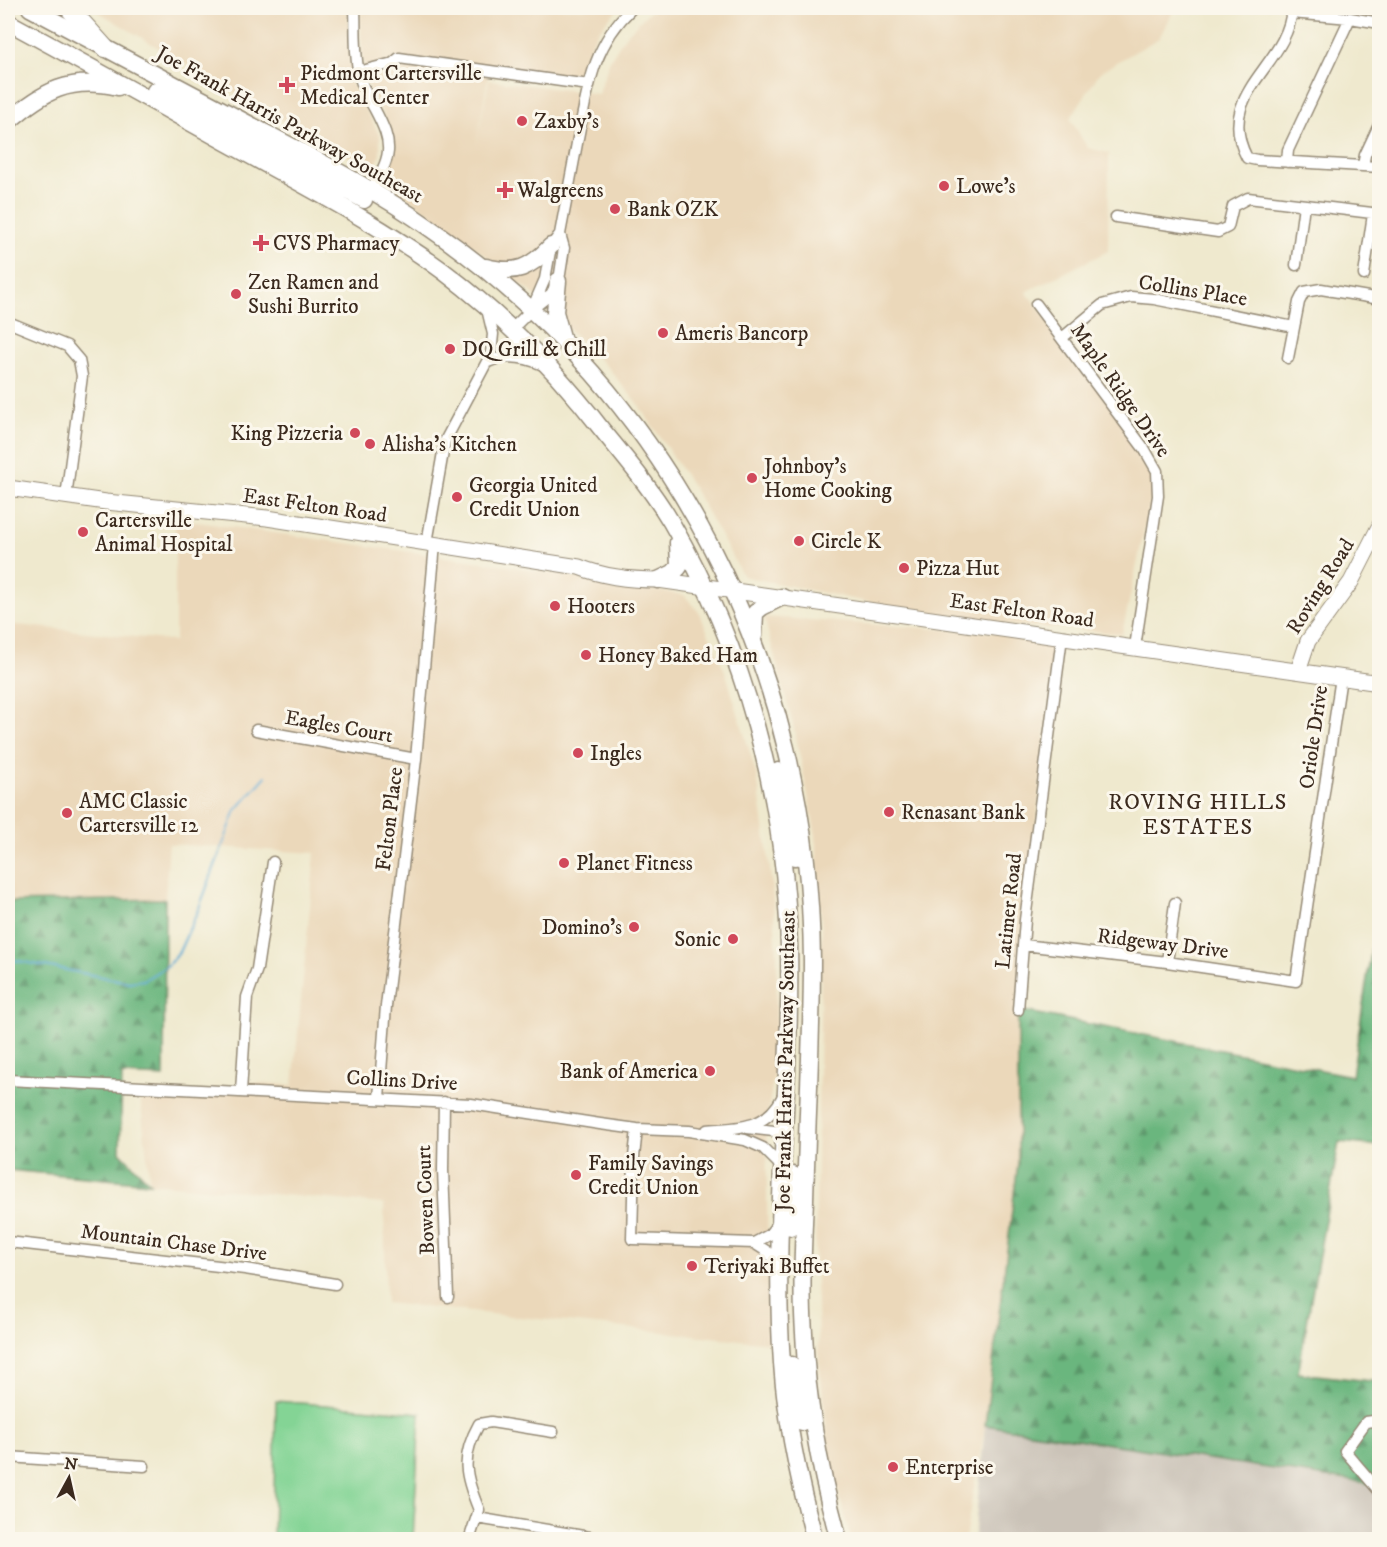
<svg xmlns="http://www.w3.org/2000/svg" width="1387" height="1547" viewBox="0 0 1387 1547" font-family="'IM FELL DW Pica',serif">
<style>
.built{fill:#ebd8ba}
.industrial{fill:#cbc3b8}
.green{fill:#84d495;stroke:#607f5a;stroke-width:1.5}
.forest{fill:url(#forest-firs);stroke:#53704e;stroke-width:1.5}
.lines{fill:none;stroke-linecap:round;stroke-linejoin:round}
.stream{stroke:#5baad5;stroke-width:2}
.street-casing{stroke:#958a76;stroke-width:13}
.secondary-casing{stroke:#958a76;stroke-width:17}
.primary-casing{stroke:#958a76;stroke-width:19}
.highway-casing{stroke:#958a76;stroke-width:20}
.street{stroke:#fff;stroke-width:10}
.secondary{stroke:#fff;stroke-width:15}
.primary{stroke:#fff;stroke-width:16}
.highway{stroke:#fff;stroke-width:18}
.poi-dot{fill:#d1495b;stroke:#fbf7ec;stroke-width:2}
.labels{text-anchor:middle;stroke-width:6;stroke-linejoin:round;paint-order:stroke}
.poi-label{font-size:21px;fill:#3b2a1e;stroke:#fbf7ec;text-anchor:start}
.street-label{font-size:21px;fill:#3b2a1e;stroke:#fbf7ec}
.neighbourhood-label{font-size:22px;letter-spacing:1.5px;fill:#3b2a1e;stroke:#fbf7ec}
</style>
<defs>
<pattern id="forest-firs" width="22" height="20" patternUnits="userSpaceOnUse" patternTransform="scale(1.5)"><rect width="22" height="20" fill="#6bb67e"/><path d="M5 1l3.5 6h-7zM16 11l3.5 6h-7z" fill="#599467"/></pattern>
</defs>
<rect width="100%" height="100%" fill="#fbf7ec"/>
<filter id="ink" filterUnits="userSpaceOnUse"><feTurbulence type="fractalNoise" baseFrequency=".0167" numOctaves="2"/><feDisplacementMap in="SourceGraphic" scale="12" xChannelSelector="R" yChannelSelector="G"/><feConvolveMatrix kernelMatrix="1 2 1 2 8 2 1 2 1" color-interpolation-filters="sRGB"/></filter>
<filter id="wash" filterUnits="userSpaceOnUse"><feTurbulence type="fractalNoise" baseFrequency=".008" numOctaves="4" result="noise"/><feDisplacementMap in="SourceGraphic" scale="24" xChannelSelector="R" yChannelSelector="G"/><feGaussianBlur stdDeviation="1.35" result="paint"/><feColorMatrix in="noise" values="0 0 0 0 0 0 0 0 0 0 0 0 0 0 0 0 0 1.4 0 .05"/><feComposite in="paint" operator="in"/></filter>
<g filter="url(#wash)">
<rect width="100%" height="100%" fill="#efe9ce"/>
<path class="built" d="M92,8H348L351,82L380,136V156L373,170L241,97Z
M360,8H619L607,20L596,35L588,51L583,67L573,77L490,65L476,147L489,80L598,94L610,60L625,36L648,13L658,8H1175L1159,38L1100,72L1070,119L1088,148L1109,153L1108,251L1026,292L1062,338L1157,471L1122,634L1064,628L1015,626L857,600L743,576L693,487L638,404L608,368L529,290L456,232L385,181L394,151L393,138L390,127L369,88L362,55Z
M175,519L502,565L684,595L699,612L726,674L757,776L772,885L777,955L775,1067L766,1125L769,1343L386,1303L384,1204L150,1183L140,1097L178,1099L248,1082L293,1085L315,853L169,844L165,899L8,908V624L175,641Z
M764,617L1011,634L1054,644L1018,1010V1163L985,1425L965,1539H851L830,1460L819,1359L815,1254L822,934L816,835L795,732Z"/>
<path class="industrial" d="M985,1425L1379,1486V1539L974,1540Z"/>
<path class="green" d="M276,1401L420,1413L413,1539H273Z"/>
<path class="forest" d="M165,899L164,1077L122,1075L120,1152L150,1183L8,1170V902Z
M1379,900V1146L1339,1142L1298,1373L1379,1382V1485L985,1425L1018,1163V1010L1352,1076Z"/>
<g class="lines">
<path class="stream" d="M8,959L129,982L144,980L167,966L179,952L199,908L236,810L266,776"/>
</g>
</g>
<g filter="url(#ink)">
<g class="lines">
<g class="street-casing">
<path id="street" d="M355,8C356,30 354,56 360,78C363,88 368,98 374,108C395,147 392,156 369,193
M1292,8C1289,66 1213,93 1247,158L1257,160L1380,167
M1291,13L1350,18
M358,72L393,63L399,58L589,85
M1287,162L1288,150L1350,18L1380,23
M1363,166L1365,155L1380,123
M1116,217L1218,232L1228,227L1233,206L1248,198L1380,214
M1296,265L1304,205
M1364,275L1373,214
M1036,304L1145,450L1157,471L1158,496L1135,647
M532,309L545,279L551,246L560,234C566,202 572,170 578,138C588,87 593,45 632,8
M8,322L67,346L79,360L82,376L66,497
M512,329L532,309L551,294L555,287L560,274L564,248L560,234
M1062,338L1102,305L1131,297L1154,299L1294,327
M1288,358L1299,302L1304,292L1321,289L1380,299
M488,362C506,354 525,357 543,365
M427,543L445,441L491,354L493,334L487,309
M256,730L416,759
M1024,945L1167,962L1296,981L1341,677
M1167,962L1175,903
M1018,1010L1025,920L1062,637
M8,1080L471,1104L600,1124L637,1129L689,1131L745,1140L763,1148L782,1167
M241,1092L247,997L257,969L273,862
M379,1098L386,1006L416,759L435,544
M444,1102L443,1170L448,1297
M747,1128L783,1132
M637,1129L634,1157L632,1239L754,1243L769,1235L779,1222
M707,1130C740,1127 766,1130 783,1096
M8,1242L245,1269L335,1284
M754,1243L768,1252L777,1265
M1380,1420L1366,1422L1345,1451L1380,1492
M8,1457L144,1466
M477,1518L607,1540
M469,1540L479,1510C465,1476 460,1458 479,1424L491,1422L553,1432"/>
</g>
<g class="secondary-casing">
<path id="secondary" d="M8,488L106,502L267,518L579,567C604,577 631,580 658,580L1380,683
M1298,671L1308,641L1351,582L1380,525"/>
</g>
<g class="primary-casing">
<path id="primary" d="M30,8C106,48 182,89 258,129C317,160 376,190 431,229C673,396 810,669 812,961C812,1041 807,1120 805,1200C803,1244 801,1289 804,1333C807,1403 820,1472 839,1540
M8,22C82,62 157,104 231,145C303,185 376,222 443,271C504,317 557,371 603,431C627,460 652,490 671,522C745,649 785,799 789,946C792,1085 772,1224 782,1363C786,1422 799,1482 815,1540
M155,91L214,119L364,200
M8,122C43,91 70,76 118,87
M486,267C516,275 530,268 551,246
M558,281L555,312L562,337
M658,580L673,573L679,567L678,542
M754,636L755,613L762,607L782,597
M778,771L795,857
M791,1227L793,1175
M792,1365L802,1422"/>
</g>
<g class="highway-casing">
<path id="highway" d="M69,8L105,48"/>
</g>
<use href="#street" class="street"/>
<use href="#secondary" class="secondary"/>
<use href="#primary" class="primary"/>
<use href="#highway" class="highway"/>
</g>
</g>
<g class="poi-dot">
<path d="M284 76h6v6h6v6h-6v6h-6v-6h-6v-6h6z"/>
<circle cx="522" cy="121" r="6"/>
<circle cx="944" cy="186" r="6"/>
<path d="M502 181h6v6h6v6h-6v6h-6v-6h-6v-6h6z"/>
<circle cx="615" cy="209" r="6"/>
<path d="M258 234h6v6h6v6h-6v6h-6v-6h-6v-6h6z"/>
<circle cx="236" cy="294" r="6"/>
<circle cx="663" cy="333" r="6"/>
<circle cx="450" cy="349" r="6"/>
<circle cx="355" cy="433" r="6"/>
<circle cx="370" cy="444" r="6"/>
<circle cx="752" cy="478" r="6"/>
<circle cx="457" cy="497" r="6"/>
<circle cx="83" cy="532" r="6"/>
<circle cx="799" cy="541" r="6"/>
<circle cx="904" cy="568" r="6"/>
<circle cx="555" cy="606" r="6"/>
<circle cx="586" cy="655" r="6"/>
<circle cx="578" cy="753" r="6"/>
<circle cx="889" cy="812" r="6"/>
<circle cx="67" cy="813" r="6"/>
<circle cx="564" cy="863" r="6"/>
<circle cx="634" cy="927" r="6"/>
<circle cx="733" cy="939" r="6"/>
<circle cx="710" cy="1071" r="6"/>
<circle cx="576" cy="1175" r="6"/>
<circle cx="692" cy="1266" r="6"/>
<circle cx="893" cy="1467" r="6"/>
</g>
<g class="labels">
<g class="poi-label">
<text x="300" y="80">Piedmont Cartersville<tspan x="300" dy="24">Medical Center</tspan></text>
<text x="534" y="128">Zaxby's</text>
<text x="956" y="193">Lowe's</text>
<text x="517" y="197">Walgreens</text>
<text x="627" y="216">Bank OZK</text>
<text x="273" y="250">CVS Pharmacy</text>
<text x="248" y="289">Zen Ramen and<tspan x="248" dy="24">Sushi Burrito</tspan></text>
<text x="675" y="340">Ameris Bancorp</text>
<text x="462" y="356">DQ Grill &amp; Chill</text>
<text x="343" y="440" text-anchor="end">King Pizzeria</text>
<text x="382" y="451">Alisha's Kitchen</text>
<text x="764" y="473">Johnboy’s<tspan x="764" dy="24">Home Cooking</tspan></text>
<text x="469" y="492">Georgia United<tspan x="469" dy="24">Credit Union</tspan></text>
<text x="95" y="527">Cartersville<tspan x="95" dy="24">Animal Hospital</tspan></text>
<text x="811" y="548">Circle K</text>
<text x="916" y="575">Pizza Hut</text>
<text x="567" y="613">Hooters</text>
<text x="598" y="662">Honey Baked Ham</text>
<text x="590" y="760">Ingles</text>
<text x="79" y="808">AMC Classic<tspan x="79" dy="24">Cartersville 12</tspan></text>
<text x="901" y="819">Renasant Bank</text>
<text x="576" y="870">Planet Fitness</text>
<text x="622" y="934" text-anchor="end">Domino's</text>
<text x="721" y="946" text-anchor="end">Sonic</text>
<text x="698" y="1078" text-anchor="end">Bank of America</text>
<text x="588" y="1170">Family Savings<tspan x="588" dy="24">Credit Union</tspan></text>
<text x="704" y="1273">Teriyaki Buffet</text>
<text x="905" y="1474">Enterprise</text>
</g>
<g class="street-label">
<text transform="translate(290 124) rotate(29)" y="7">Joe Frank Harris Parkway Southeast</text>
<text transform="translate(1193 290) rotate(9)" y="7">Collins Place</text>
<text transform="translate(1121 390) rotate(55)" y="7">Maple Ridge Drive</text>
<text transform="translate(315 505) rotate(8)" y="7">East Felton Road</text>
<text transform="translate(1320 586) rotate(-58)" y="7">Roving Road</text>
<text transform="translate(1022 610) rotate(8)" y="7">East Felton Road</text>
<text transform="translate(339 726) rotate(10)" y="7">Eagles Court</text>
<text transform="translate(1313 737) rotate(-82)" y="7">Oriole Drive</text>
<text transform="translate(389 819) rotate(-83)" y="7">Felton Place</text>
<text transform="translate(1008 911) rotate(-84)" y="7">Latimer Road</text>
<text transform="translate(1163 943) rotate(7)" y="7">Ridgeway Drive</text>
<text transform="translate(785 1061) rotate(-89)" y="7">Joe Frank Harris Parkway Southeast</text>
<text transform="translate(402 1080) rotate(3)" y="7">Collins Drive</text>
<text transform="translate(425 1200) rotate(-92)" y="7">Bowen Court</text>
<text transform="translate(174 1242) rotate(7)" y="7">Mountain Chase Drive</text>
</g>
<g class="neighbourhood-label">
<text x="1198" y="809">ROVING HILLS<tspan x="1198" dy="25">ESTATES</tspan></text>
</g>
</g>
<rect width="1387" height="1547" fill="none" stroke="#fbf7ec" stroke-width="30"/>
<g transform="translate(69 1478) rotate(8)" stroke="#fbf7ec" stroke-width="4.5" paint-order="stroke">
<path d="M0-4.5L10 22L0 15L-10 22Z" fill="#3b2a1e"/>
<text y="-9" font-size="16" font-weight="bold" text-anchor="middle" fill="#3b2a1e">N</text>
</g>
</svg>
